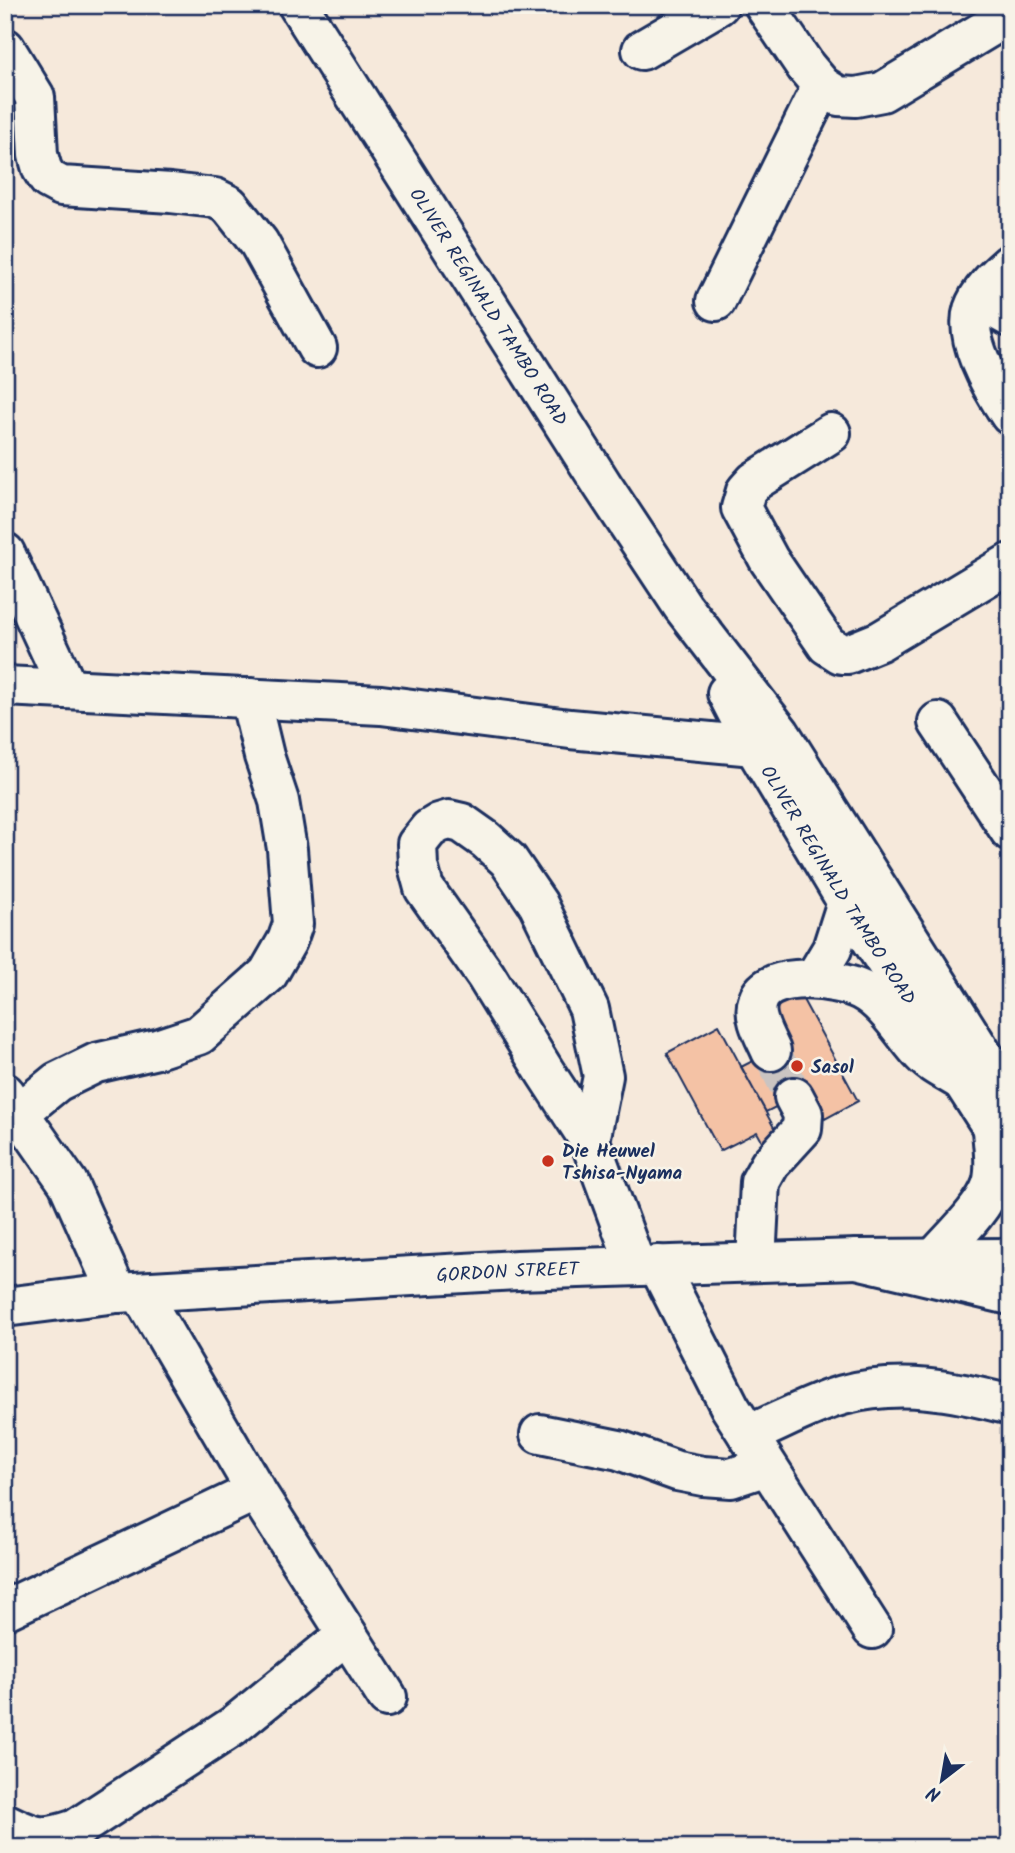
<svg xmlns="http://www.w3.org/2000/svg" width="1015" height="1853" viewBox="0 0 1015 1853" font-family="Kalam,sans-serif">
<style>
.building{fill:#f4c2a5;stroke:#1b2f5e;stroke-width:2}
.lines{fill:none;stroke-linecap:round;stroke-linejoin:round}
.minor-tunnel{stroke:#cac4c2;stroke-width:38;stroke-dasharray:38 19;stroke-linecap:butt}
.minor-casing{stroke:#1b2f5e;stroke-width:44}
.major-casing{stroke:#1b2f5e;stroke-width:44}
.minor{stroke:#f7f3e8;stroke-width:38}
.major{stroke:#f7f3e8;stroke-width:38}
.poi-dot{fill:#c8321e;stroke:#f7f3e8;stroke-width:2.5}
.labels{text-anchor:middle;stroke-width:5;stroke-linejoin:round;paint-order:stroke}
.street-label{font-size:19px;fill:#1b2f5e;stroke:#f7f3e8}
.poi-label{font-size:19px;font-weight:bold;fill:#1b2f5e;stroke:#f7f3e8;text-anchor:start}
</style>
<rect width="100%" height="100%" fill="#f6e9db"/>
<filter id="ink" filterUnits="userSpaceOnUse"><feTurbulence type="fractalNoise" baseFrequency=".0143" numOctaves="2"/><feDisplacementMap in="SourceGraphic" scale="14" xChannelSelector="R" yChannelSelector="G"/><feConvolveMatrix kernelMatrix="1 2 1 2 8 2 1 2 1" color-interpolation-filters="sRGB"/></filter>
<g filter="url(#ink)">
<path class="building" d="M795,985L858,1101L825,1119L809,1090L766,1112L741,1067L784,1045L761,1003Z
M719,1025L778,1135L763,1143L757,1132L720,1151L667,1053Z"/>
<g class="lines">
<path class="minor-tunnel" d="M771,1051L794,1097"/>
<g class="minor-casing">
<g id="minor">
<path d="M764,5L806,67L822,86L838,96L856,97L882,92L1010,15"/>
<path d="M5,48L35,97L38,155L42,169L48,179L61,186L171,193L215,198L229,205L259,243L317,348"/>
<path d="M642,50L719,5"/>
<path d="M1010,264C996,276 979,292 973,310C963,341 994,391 1010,415"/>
<path d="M979,300L1010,317"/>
<path d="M716,301L822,86"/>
<path d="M831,433L755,481L746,491L741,508L769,560L827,645L841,654H848L880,641L1010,563"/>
<path d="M5,553L68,689"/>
<path d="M5,686L381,705L570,729L754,746"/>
<path d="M938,722L1010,831"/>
<path d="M814,979L832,949L847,902"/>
<path d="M771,1051C765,1037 752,1017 758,1001C768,969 839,979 861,990C886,1003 902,1032 920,1052C930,1064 946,1071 959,1079"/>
<path d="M5,1093L68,1183L117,1293"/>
<path d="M19,1113L57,1082L96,1063L157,1049L199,1035L268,974L287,941L293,924L287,849L279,801L264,756L250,698"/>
<path d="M590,1141L603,1076L589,1009L538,904L508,860L486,840L462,823L449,820L439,823L429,829L417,844L418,866L424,888L486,976L545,1072L590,1141L636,1266"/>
<path d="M756,1262L760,1182L770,1164L802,1129L803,1114L794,1097"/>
<path d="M658,1265L730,1407L872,1629"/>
<path d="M140,1292L256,1491L387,1697"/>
<path id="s1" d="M5,1307L117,1293L517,1270L857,1259L1010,1258"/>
<path d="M540,1434L619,1450L677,1471L703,1476L731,1478L767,1466"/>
<path d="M748,1435C777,1423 813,1403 843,1395C900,1380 954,1390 1010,1405"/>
<path d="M5,1610L256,1491"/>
<path d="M5,1823C37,1839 43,1840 76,1829L232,1727L347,1634"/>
</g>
</g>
<g class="major-casing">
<g id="major">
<path id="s2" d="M298,5L603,486L683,607L780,733L1010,1098"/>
<path id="s3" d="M727,693L754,746L847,902L1010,1155"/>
<path d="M857,1259L1010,1295"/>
<path d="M934,1259C951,1239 984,1209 992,1184C997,1167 993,1147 992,1129"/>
</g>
</g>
<use href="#minor" class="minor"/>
<use href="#major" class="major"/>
</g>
</g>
<g class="poi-dot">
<circle cx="797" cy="1066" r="7"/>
<circle cx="548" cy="1161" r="7"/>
</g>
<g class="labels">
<g class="street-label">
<text dy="7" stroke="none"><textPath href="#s2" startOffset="357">OLIVER REGINALD TAMBO ROAD</textPath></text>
<text dy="7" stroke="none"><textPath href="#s3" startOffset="222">OLIVER REGINALD TAMBO ROAD</textPath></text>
<text dy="7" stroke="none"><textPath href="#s1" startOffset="504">GORDON STREET</textPath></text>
</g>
<g class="poi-label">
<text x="811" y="1073">Sasol</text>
<text x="562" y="1157">Die Heuwel<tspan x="562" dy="22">Tshisa-Nyama</tspan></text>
</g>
</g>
<rect width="1015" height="1853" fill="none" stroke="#f7f3e8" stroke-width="28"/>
<rect x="14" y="14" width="987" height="1825" fill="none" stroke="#1b2f5e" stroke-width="2.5" filter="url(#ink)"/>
<g transform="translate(942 1780) rotate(211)" stroke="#f7f3e8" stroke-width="5" paint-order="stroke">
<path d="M0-5L12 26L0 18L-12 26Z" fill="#1b2f5e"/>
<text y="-10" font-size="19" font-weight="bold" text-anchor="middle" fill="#1b2f5e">N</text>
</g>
</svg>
